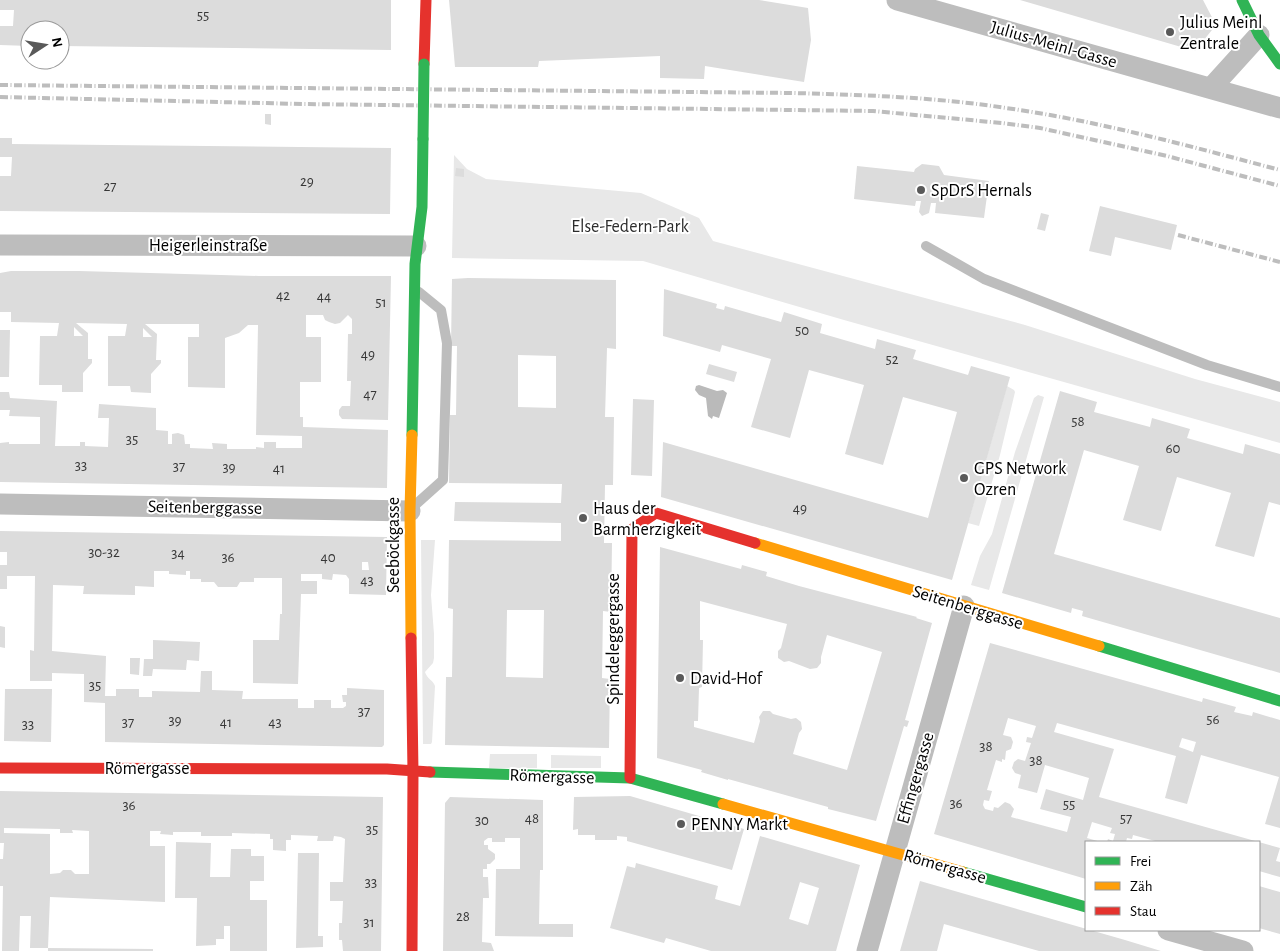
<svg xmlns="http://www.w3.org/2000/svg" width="1280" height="951" viewBox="0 0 1280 951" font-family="'Alegreya Sans',sans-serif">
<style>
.green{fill:#e8e8e8}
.water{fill:#bababa}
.building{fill:#dcdcdc;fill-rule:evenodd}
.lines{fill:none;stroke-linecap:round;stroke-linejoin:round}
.lane{stroke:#bdbdbd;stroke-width:10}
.street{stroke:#bdbdbd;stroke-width:21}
.fast{stroke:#30b455;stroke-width:11}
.slow{stroke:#ff9f0a;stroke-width:11}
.jam{stroke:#e5322d;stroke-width:11}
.rail{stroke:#bdbdbd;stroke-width:4;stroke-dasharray:8 2.5 1 2.5;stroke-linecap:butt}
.fast-bridge{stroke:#30b455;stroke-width:11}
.poi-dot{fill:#595959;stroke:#fff;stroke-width:2}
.labels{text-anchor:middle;stroke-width:4;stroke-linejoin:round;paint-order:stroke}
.number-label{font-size:15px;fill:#373737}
.poi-label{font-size:18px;fill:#000;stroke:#fff;text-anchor:start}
.street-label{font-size:18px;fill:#000;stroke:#fff}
.park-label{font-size:18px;fill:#2d2d2d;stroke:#fff}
</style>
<rect width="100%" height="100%" fill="#fff"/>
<path class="green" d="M454,155L467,169L486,179L641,193L699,218L713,241L1025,325L1195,379L1280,402V443L844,320L643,261L452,258Z
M1007,386L1014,390L1015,392L1000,455L979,526L968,523Z
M1038,395L1044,397L989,590L971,585L980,556L992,534L1015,452L1034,398Z
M421,540H435L431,595L434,634V658L433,663L425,672C427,679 433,680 435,686L432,742L431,744H423Z
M490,754H537V768H489Z
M551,755L601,756V768H551Z"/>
<path class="water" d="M699,385L717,391L723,390L727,393L719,418L713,416L712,419L708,416L706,398L699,395L695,390L696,386Z"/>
<path class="building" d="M0,0H391V50L60,46V30H30V46L0,45V26H13L14,10H0Z
M449,0H759L808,8L811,40L804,82L705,66L704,79L660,78V56L539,61L538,67H455Z
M1020,0H1203L1216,25L1195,51Z
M265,114H271V125L265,124Z
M0,138H12V144L391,148L390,214L0,211V176H11L12,157H0Z
M922,164L939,166L944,175L989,181L984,218L935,213L936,203H931L929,213L922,216L919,212L921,201H916L915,206L854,199L857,166L914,172L915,169Z
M456,168L464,169V177L455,176Z
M1100,206L1177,225L1171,250L1115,237L1111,256L1089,251Z
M1041,213L1049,215L1045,231L1037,229Z
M11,271H79L259,276H391L388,420L342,419L339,415V410L342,406H350L351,381H347L348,334H352V319L348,315L340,323L335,324L329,322L325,320L323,315H306V337H321V382H300V417H303V427L388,430L387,488L0,482V443L9,442V444H40V417L9,416L10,410H0V392H9L10,398L57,401L55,446H80V442H85V446L108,447L109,418H98L99,404L156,408V430L168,431V444H172V434L178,433L184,435L185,444H190V448L213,449L212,443L227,444V449H256V447L264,448V442H276V448H302V436L256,435L258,325H248L239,333L225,338V388L188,387V337H199V324H145L157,334L156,360H161V363L151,374V393L131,392L130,386H108V336H125L127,324L76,323L88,333V359H92V363L83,373V392H62V385H39L40,336H57L59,323L11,322V312H0V273ZM74,327L83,336H74ZM143,328L152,337H143Z
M468,278L616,280V349L607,348L605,417H614L613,485H605L604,543H612L611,612L603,611L602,678L610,679L609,748L445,745L446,677H452L453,609L448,608L449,540L561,541V523L454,521L455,502L561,503L562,484L449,483L450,415H456L457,346H451L452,279ZM518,355L556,356V408L518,407ZM507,610H544L543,678L506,677Z
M664,289L717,304L716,308L724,310L725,306L781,322L784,312L822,324L820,333L875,349L877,339L916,350L913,359L968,375L971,366L1010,377L952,580L661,497L663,442L928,518L957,412L903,397L883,465L845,454L864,385L809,370L790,438L751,427L771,359L722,345L720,352L663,336Z
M0,330H10L9,377H0Z
M709,364L737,372L734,382L706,374Z
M1060,391L1097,402L1094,412L1150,427L1152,418L1190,429L1187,438L1243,454L1245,444L1280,454V505L1269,502L1254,557L1215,546L1231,493L1177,477L1161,531L1123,520L1139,466L1084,450L1054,554L1280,618V673L1082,616L1083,611L1072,608L1071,613L1002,593Z
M633,399L654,400L652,476L631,475Z
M0,531L387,537L386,595L349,594V579L346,575L333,574L332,580L322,579V574H301V581H317V594H301L298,684L253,683V640H279L280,614H282V578H254V582H240L237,587H218L214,582H201V579H190V571H186V575L169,574V571H154V587L135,586V595L83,594L84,586L53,585L52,651L106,656L105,696H116V689H139V697H152V691L200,692L201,671H212V690L243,691L242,699H298V708H314V700H331V708H343L346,706V702H343L342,695H347V688L384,690V745L382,747L105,742V703L84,702V674L52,673V681H30V650L34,651L35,576H7V589H0V565H7V552H0ZM362,562H368L369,570H362Z
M660,547L741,569L742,565L767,572L766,576L799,586L917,617L916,618L932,623L905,720L909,721L907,727L904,726L876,821L828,809V807L728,779V780L701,772L702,770L657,758ZM700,601L787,624L781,648L778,651V658L784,662L789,661L810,669L817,668L821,663V657L827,635L882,652L847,770L793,754L799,733L802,729L801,722L796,718L791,719L773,714L770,711H763L759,717L760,721L754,743L694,727V721H698L699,688L702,687L703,640H700Z
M0,626L5,627V648L0,647Z
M153,640L200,642L199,661L187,660L186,670L153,669L152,676H143L144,659H153Z
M990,643L1202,702L1203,698L1236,707L1234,712L1252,716L1253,712L1280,720V828L1265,824L1279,777L1201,755L1187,804L1165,798L1176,756L1057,723L1054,732L1114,749L1099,797L1280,848L1276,861L1280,862V877L1259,871V842H1159L1133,835L1132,839L1127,838L1126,842H1107L1108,839L1113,841L1115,834L1110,833L1112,828L1092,822L1087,838L1101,842H1086V879L934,834ZM1008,718L1036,726L1032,738L1027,737L1026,742L1031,743L1025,761L1018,759L1014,762L1012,768L1015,773L1021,775L1018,788L1037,793L1045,765L1089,778L1083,800L1046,789L1040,809L1071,817L1067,832L1011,817L1014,809L1010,804L1005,802L998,808L994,807L993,811L985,809L983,805L984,800L989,801L992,791L987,790L996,760L1002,762V759L1005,760L1006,751L1011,749L1013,742L1011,737L1003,735ZM1182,738L1196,742L1193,752L1179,747Z
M130,658H140L139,675L130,674Z
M5,689H52L51,742L4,741Z
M0,791L383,797L381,951H343L342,940H339V923H342L343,901H330V882H343L345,839L341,837L334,836L333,841H317L318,836L291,835V840H286V851L273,850V839H270V834L232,833V836H201V832H173V835L160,834L161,831H150V846H165V902L50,897L48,948H30L31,916H20L19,951H2L3,886H0V859H3L4,843H0ZM4,828L60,829V833H73L72,830L89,831V874H75L71,870H63L60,873L50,874V834L4,833Z
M630,796L744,829L732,870L627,841V837L617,836V840H595V835H578V829L573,830L574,797Z
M450,797L543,800V870H540L539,924H573V937L495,936L496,869H520V838H505V842H492V838H488L484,841V845H488V849L495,854V859L490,864H487V869H483V877H488L489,898H483L482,942L491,943L494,951H443L445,803Z
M760,836L860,865L836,951H711L666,938L664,943L610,928L627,866L635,868L636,863L718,886L715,899L740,906ZM800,882L819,888L808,925L789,919Z
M176,842L211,843L210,877H230L231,849H251V856H264V881H250V900H267V951H230V926H224V939H216V945L196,946L197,898H175Z
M298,853H319L318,936H323V947L296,948Z
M920,881L1125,940L1161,951H1039L944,924L937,951H900Z
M1259,886L1280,892V934L1259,928Z
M48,948L153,949V951H48Z"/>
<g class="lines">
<path class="lane" d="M926,246L984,279L1207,365L1280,387
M414,506L443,480L447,343L441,310L419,292"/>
<path class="street" d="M897,0L1280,108
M1211,88L1259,35
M0,245L416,246
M0,504L410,511
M1168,930L1243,951
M867,951L964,606"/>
<path class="fast" d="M1242,0L1259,35L1280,64
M412,435L415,264L422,207L423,139
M1099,646L1280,701
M430,772L630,778L723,804
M963,872L1086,907"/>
<path class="slow" d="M755,543L1099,646
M411,638L410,511L412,435
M723,804L963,872"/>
<path class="jam" d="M424,64L426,0
M411,638L413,772L412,951
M0,768L387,769L430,772
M630,778L632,529L656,513L755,543"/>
<path class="rail" d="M0,85L793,93C864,95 935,97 1006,108C1099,121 1189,146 1280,170
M0,97L304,104L873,111L1002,123L1040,128L1167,156L1280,186
M1178,235L1280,262"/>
<path class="fast-bridge" d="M423,139L424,64"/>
</g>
<g class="poi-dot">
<circle cx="1170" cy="32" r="5"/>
<circle cx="921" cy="190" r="5"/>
<circle cx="964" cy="478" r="5"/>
<circle cx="583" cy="518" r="5"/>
<circle cx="680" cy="678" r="5"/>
<circle cx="681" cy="824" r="5"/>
</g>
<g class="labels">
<g class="number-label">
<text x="203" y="20">55</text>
<text x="307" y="186">29</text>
<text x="110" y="191">27</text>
<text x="283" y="300">42</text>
<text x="324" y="301">44</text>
<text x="381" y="307">51</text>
<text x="802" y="335">50</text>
<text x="368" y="359">49</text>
<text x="892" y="364">52</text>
<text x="370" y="399">47</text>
<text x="1078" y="426">58</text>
<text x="132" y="444">35</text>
<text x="1173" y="453">60</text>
<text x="81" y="470">33</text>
<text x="179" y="471">37</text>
<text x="229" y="472">39</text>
<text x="279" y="473">41</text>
<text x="800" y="513">49</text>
<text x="104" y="557">30-32</text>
<text x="178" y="558">34</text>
<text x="228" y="562">36</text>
<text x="328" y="562">40</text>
<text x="367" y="585">43</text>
<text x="95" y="690">35</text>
<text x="364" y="716">37</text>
<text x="1213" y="724">56</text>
<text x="175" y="725">39</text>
<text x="128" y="727">37</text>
<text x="226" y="727">41</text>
<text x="275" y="727">43</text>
<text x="28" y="729">33</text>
<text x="986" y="751">38</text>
<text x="1036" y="765">38</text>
<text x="956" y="808">36</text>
<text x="1069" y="809">55</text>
<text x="129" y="810">36</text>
<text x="532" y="823">48</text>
<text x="1126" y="823">57</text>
<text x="482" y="825">30</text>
<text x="372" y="834">35</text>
<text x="371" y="887">33</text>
<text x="463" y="921">28</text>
<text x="369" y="927">31</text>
</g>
<g class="poi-label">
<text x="1180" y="28">Julius Meinl<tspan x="1180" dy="21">Zentrale</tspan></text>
<text x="931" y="196">SpDrS Hernals</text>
<text x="974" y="474">GPS Network<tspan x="974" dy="21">Ozren</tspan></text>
<text x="593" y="514">Haus der<tspan x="593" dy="21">Barmherzigkeit</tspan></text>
<text x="690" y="684">David-Hof</text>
<text x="691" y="830">PENNY Markt</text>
</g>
<g class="street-label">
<text transform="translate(1054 44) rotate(16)" y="6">Julius-Meinl-Gasse</text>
<text x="208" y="251">Heigerleinstraße</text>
<text transform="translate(205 507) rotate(1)" y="6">Seitenberggasse</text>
<text transform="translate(393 545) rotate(-90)" y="6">Seeböckgasse</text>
<text transform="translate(968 607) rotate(17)" y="6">Seitenberggasse</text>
<text transform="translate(613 639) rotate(-90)" y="6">Spindeleggergasse</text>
<text x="147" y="774">Römergasse</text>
<text transform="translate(552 776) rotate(2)" y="6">Römergasse</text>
<text transform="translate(915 778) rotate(-74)" y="6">Effingergasse</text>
<text transform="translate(945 866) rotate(16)" y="6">Römergasse</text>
</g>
<g class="park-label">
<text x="630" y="232">Else-Federn-Park</text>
</g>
</g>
<rect x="1085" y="841" width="175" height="90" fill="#ffffff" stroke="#999999"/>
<rect x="1095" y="857" width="25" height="8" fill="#30b455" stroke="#999999"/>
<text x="1130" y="866" font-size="15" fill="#000000">Frei</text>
<rect x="1095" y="882" width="25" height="8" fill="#ff9f0a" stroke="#999999"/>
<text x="1130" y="891" font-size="15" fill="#000000">Zäh</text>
<rect x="1095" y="907" width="25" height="8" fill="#e5322d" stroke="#999999"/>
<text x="1130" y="916" font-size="15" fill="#000000">Stau</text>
<g transform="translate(45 45) rotate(78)"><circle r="24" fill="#ffffff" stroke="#999999"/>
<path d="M0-4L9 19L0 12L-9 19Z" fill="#595959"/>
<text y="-8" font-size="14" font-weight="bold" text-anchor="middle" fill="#000000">N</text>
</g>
</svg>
